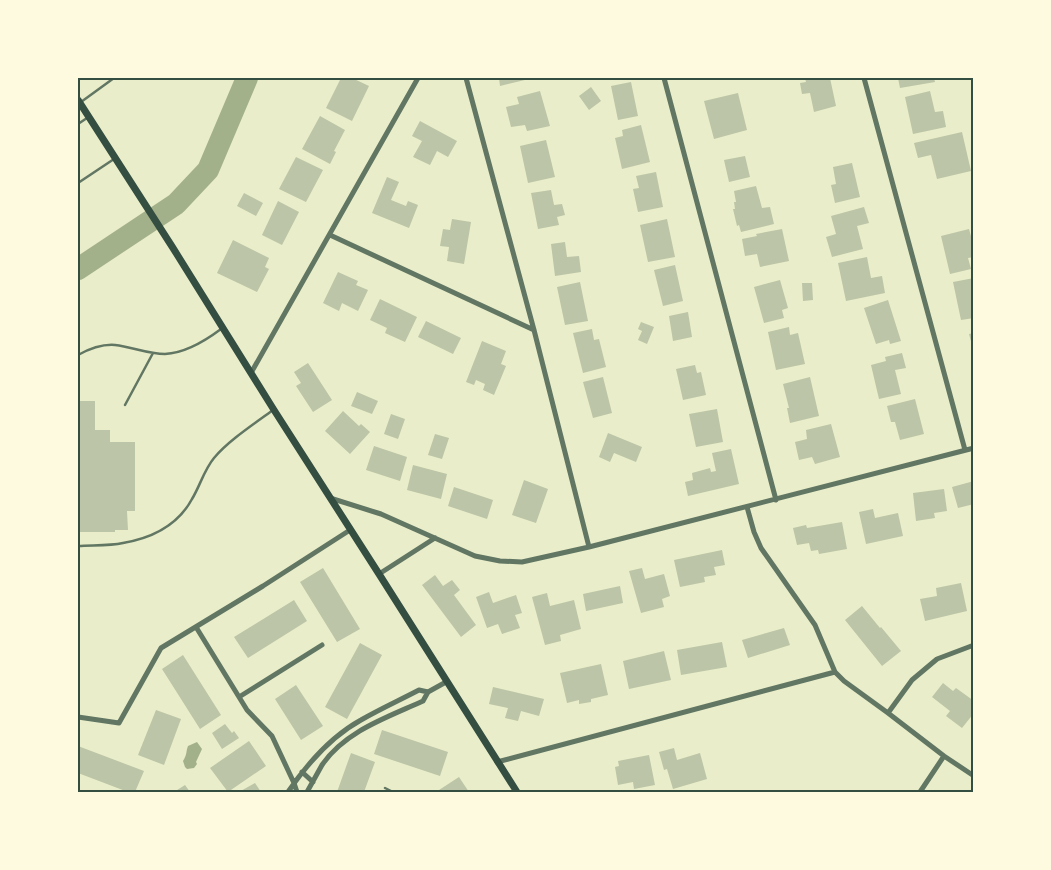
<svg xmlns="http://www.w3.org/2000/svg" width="1051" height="870" viewBox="0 0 1051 870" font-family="'DejaVu Sans',sans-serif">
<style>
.water{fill:#a3b18a}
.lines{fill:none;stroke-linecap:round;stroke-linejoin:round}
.river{stroke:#a3b18a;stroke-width:22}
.building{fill:#bcc5a7}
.service{stroke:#617663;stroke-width:2.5}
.minor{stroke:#617663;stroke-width:5}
.secondary{stroke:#344e41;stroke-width:7}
.neatline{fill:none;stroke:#344e41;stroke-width:2}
</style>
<rect width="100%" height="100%" fill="#e9edc9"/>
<path class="water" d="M197,742L202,749L196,762L197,764L194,768L187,769L185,767L183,761C187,755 186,751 188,746Z"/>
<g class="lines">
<path class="river" d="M78,269L176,204L208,170L247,78"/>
</g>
<path class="building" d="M341,78H352L369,86L352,121L326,108Z
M499,78H528L529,79L500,86Z
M805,78H830L836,106L814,112L810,93L802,94L800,83L806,82Z
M898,78H934L935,82L900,88Z
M631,82L638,116L618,120L611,86Z
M591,87L601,101L589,110L579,96Z
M540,91L550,126L527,131L525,125L511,127L506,107L519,104L517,97Z
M930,91L935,112L943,111L946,127L913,134L905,97Z
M738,93L747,130L714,139L704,101Z
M320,116L345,130L334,151L336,152L330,164L302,149Z
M420,121L457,141L448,157L437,151L430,165L413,157L422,141L412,136Z
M641,125L650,162L622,169L615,138L623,136L622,130Z
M962,132L971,171L937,179L931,155L918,158L914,143Z
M546,140L555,177L528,183L520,146Z
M745,156L750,177L729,182L724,160Z
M296,157L323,170L306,202L279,189Z
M852,163L860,197L835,203L831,185L836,184L833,167Z
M656,172L663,207L638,212L633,189L639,188L636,176Z
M387,177L399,182L391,200L406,206L408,201L418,205L409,228L372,213Z
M756,186L762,208L770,207L774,224L741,232L739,225L737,226L733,209H735L734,202H736L734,191Z
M551,190L554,205L562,204L565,215L557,217L559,225L538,229L531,193Z
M244,193L263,203L256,216L237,206Z
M278,201L299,212L282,245L262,235Z
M864,207L869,223L857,226L863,249L832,257L826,237L836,234L831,216Z
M452,219L471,222L464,264L447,261L449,247L440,246L443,229L450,230Z
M667,219L675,257L648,262L640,225Z
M782,229L789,261L760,267L757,254L745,256L742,239L757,236L756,234Z
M969,229L974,247V257L968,258L971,269L950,274L941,236Z
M233,240L269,258L265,267L269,269L257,292L217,273Z
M565,242L567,257L579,256L581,272L555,276L551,244Z
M867,257L871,278L882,276L885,293L846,301L838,263Z
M675,265L683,301L663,306L654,270Z
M338,272L358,281L356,285L368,290L358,311L342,303L339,311L323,303Z
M974,278V318L961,320L953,282Z
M780,280L788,308L782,310L784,318L764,323L754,287Z
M580,282L588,321L565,325L557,287Z
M802,283H812L813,300L803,301Z
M380,299L417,317L405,342L385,333L387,328L370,320Z
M888,300L901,341L890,344L889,340L876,344L864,308Z
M688,312L692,337L673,341L669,316Z
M426,321L461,338L453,354L418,337Z
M641,322L654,327L647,344L638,340L642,331L638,329Z
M789,327L790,335L798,333L805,364L776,370L768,332Z
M592,329L594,340L599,339L606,367L583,373L573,333Z
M974,333V349H973L969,334Z
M482,341L506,351L501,364L506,366L494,395L483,390L485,384L476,380L474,385L466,382Z
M902,353L906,368L895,370L901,394L879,399L871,365L886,361L885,357Z
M308,363L332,400L313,412L296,386L301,383L294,372Z
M695,365L697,373L701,372L706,395L683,400L676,369Z
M603,377L612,413L593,418L583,382Z
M810,377L819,416L790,423L787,408H789L783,384Z
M357,392L378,401L372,414L351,406Z
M915,399L924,434L900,440L895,422H891L887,406Z
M78,401H95V430H110V442H135V511H127L128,530H115V532H78Z
M717,409L723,442L696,447L689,414Z
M343,411L359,426L361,424L370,432L350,454L325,431Z
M391,414L405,419L398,439L384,434Z
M831,424L840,457L815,464L812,457L799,460L795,442L807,439L806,430Z
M608,433L642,447L636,462L614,453L610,462L599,457Z
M435,434L449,438L442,459L428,455Z
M374,446L407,457L400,481L366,470Z
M731,449L739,484L688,496L685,482L693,480L692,473L710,468L711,472L716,471L712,453Z
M413,465L447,474L441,499L407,490Z
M524,480L548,489L536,523L512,515Z
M974,481V504L958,508L952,487Z
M454,487L493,500L487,519L448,506Z
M944,489L947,511L934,513L935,518L916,521L913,493Z
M873,509L875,518L898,513L903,536L866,544L859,512Z
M842,522L847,549L819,554L818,550L811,551L809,543L797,545L793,528L806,525L807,528Z
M722,550L725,565L714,567L716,575L704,577L705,582L680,587L674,560Z
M323,568L360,629L337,642L300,582Z
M642,568L645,579L664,574L670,596L662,599L664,607L641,613L629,571Z
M435,575L443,586L452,580L460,590L454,595L476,625L461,637L422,585Z
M961,583L967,611L925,621L920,599L937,596L936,588Z
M620,586L623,603L586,611L583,594Z
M489,592L493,603L516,595L522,613L515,615L520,628L502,634L498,624L487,628L476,597Z
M547,593L550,606L574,600L581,629L560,635L561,641L545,645L532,597Z
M294,600L307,621L248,658L234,637Z
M862,606L880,628L881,627L901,651L882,666L845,620Z
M784,628L790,645L748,658L742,640Z
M722,642L727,667L681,675L677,650Z
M360,643L382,655L347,719L325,707Z
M664,651L671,680L629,689L623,661Z
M183,655L221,715L200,729L162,669Z
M601,664L608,695L591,699V702L579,704V700L567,703L560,673Z
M943,683L953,691L956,688L974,701V713L962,728L946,716L950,711L932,697Z
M296,685L323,726L301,740L275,699Z
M493,687L544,699L539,716L521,711L518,721L505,718L508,708L489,704Z
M156,710L181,719L164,765L138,755Z
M225,724L232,733L234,731L239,738L222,749L212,733Z
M382,730L448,752L440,776L374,754Z
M249,741L266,766L228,792L210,768Z
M78,746L144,771L135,792H128L78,773Z
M674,748L677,760L700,753L707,779L673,789L667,769L664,770L659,752Z
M351,753L375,762L364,792H337Z
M649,755L655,785L634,789L633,782L618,785L615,767L619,766L618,761Z
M459,777L469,792H440L439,790Z
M255,783L261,792H239Z
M185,785L190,792H174Z"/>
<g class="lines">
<path class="service" d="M81,102L114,78
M78,124L87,118
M78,183L114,159
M78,355C89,349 102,344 115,345C132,347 148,354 165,354C186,353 205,341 221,329
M125,405L153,353
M78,546C93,545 109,546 123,543C152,538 178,525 192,499C200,486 204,470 214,458C228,441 254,424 273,410
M385,788L393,792"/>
<path class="minor" d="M466,78L534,330L589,547
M664,78L776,500
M864,78L965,450
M330,235L534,330
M251,373L418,78
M330,498L381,514L475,556L500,561L522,562L589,547L974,448
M747,507L754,532L761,548L815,625L835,672L844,681L888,713L944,756L974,776
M379,574L435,538
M196,627L247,710L272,736L294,783L297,792
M239,697L322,645
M888,713L912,680L937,659L974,645
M78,717L119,723L161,648L263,586L350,530
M497,762L835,672
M302,772L313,782
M288,792C307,764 330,737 361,720C380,709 400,700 419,690L428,692
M307,792C312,783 317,774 322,765C345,731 388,717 423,701L428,692L446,682
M920,792L944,756"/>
<path class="secondary" d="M78,100L173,248L274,410L379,574L517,792"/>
</g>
<rect width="1051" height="870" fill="none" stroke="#fefae0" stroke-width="158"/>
<rect x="79" y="79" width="893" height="712" class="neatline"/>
</svg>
